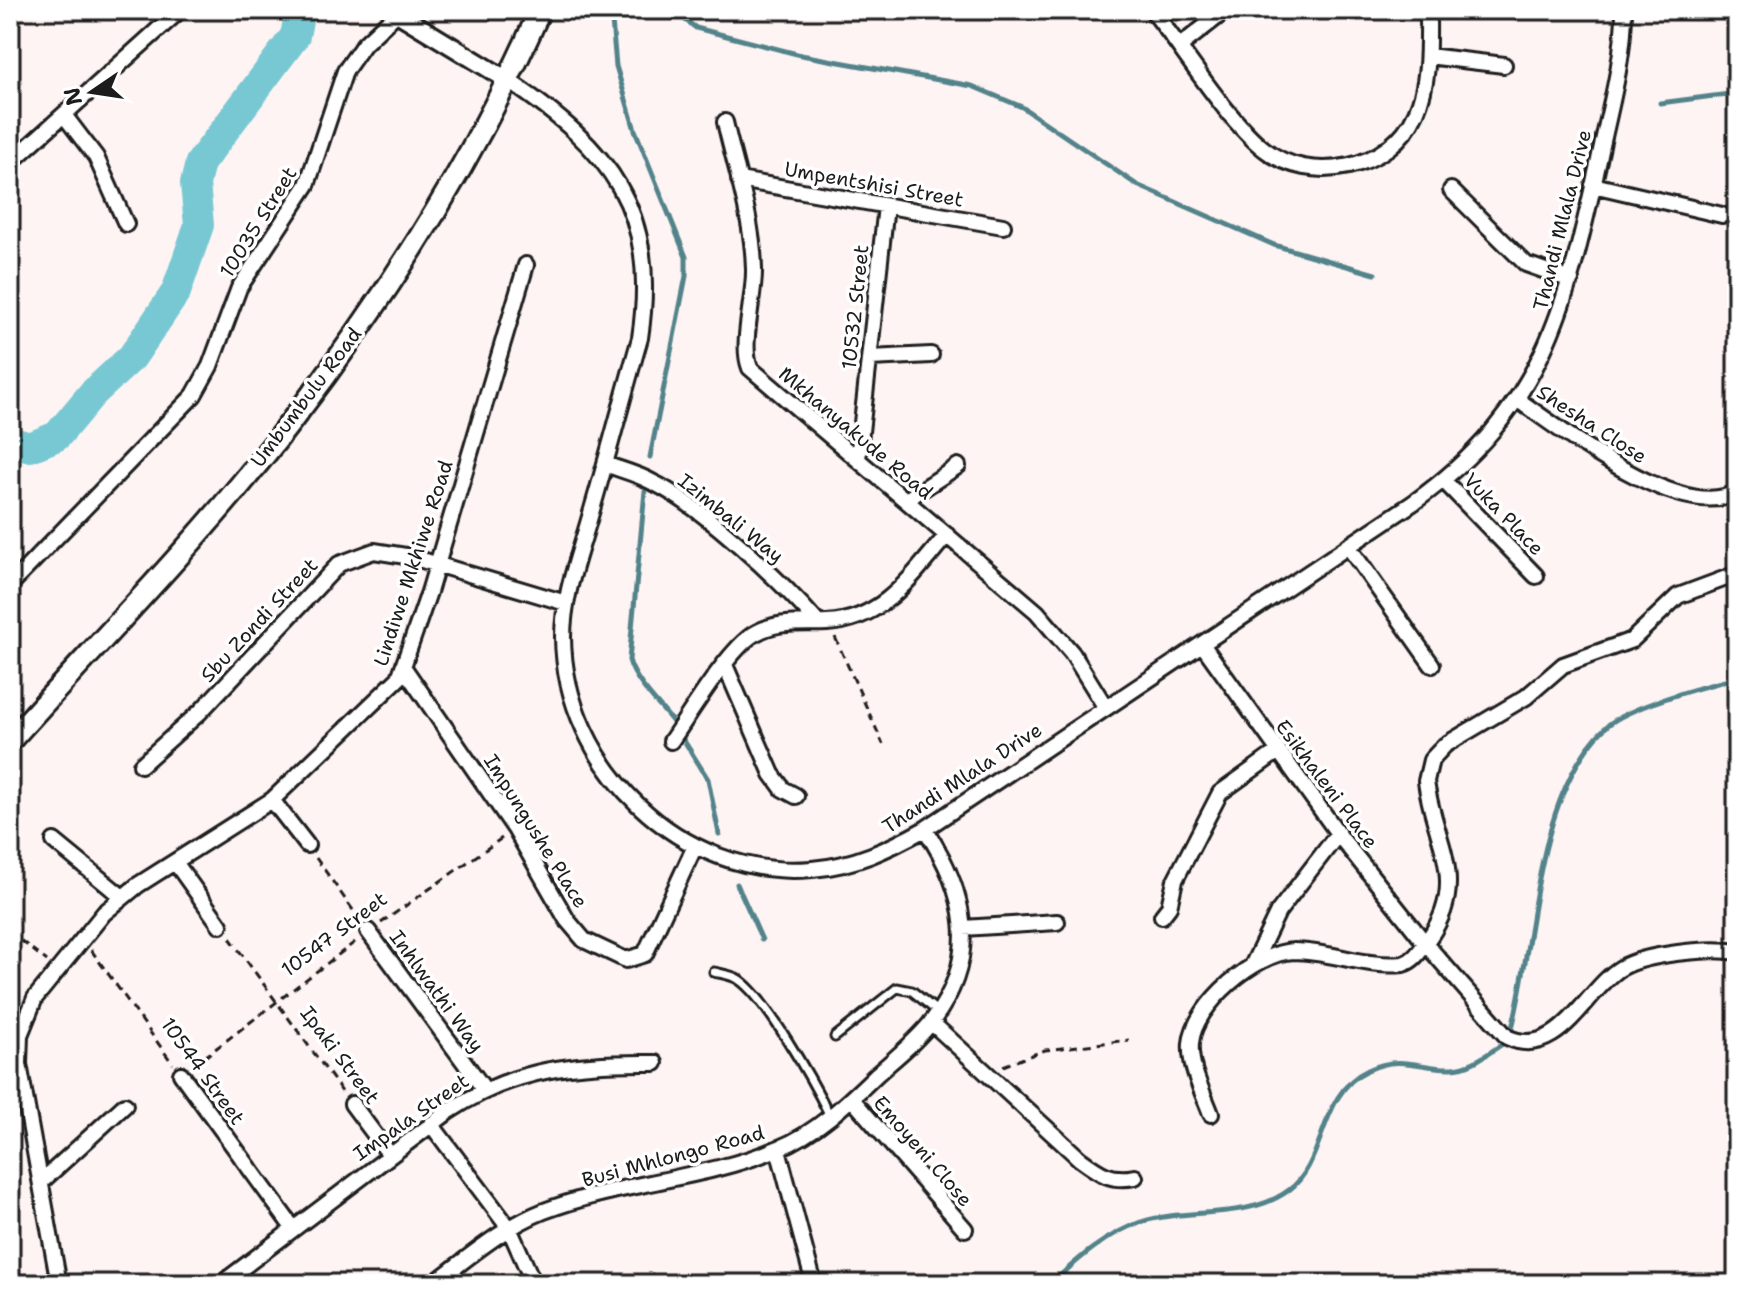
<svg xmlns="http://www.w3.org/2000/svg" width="1747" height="1294" viewBox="0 0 1747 1294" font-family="'Shantell Sans',sans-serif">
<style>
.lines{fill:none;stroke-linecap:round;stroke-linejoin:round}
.stream{stroke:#53838a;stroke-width:5}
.river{stroke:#78c8d3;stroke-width:30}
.service-casing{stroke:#1c1c1c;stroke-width:13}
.minor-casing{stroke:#1c1c1c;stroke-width:20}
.tertiary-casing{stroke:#1c1c1c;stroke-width:22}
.secondary-casing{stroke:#1c1c1c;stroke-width:26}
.path{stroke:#1c1c1c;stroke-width:3;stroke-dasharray:8 6;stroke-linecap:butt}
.service{stroke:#fff;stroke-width:7}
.minor{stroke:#fff;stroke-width:14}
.tertiary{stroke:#fff;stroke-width:16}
.secondary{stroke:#fff;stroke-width:20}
.labels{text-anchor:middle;stroke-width:7;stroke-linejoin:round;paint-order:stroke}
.street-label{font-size:20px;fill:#1c1c1c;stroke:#fff}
</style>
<rect width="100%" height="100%" fill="#fef4f3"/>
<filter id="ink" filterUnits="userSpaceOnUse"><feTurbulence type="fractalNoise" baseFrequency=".0125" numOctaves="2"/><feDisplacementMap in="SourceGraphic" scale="16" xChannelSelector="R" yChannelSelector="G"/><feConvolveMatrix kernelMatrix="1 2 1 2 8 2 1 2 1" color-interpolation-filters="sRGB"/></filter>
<g filter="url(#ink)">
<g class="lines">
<path class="stream" d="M611,10L616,66L635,130L686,257V276L650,457
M672,10L696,28L801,55L972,86L1022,107L1137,185L1274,245L1375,274
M1660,103L1737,93
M645,491L629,660C635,683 661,706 676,726
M683,739L708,779L719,834
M737,884L762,940
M1511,1032C1536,940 1533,796 1606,727C1626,707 1708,685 1737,678
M1051,1284C1078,1259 1106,1234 1141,1222C1188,1207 1248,1221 1289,1190C1327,1162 1318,1093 1368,1070C1402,1054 1420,1069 1452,1068C1470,1068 1486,1055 1501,1045"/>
<path class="river" d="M10,441L30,447L57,436L92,394L132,357L176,292L199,225L195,184L200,163L295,36L300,10"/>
<g class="service-casing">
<path id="service" d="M714,972C722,974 731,975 738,979C766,997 813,1082 829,1114
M835,1037L897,988L912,991L938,1012"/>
</g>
<g class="minor-casing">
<path id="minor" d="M1152,10C1183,49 1227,120 1264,149C1310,186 1391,170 1416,113C1430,81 1428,45 1428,10
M1180,46L1226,10
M1428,56L1504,65
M509,81C611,150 659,210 640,338C623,397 608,455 591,513C580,553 563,595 563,637C564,765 681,881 812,869C854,866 889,849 925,829L1413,503C1544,409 1566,308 1599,160C1609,111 1624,61 1624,10
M64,115L96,157L126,224
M725,122C736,170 753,220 754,269C755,297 740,344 750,368L1037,612L1072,653L1106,708
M10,163L180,10
M739,180L1003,226
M1593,185L1722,215
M1451,190L1526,264L1571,280
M870,358L931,355
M1518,400C1563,431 1682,524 1737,492
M858,459L886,206
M605,464C621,470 638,474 652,482C701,505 782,582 818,623
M1444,481L1536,576
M906,500L958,466
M1348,546L1432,665
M10,585L194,395L210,366L239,288L307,185L345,71L364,44L396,14
M1202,644L1342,839L1425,943L1507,1037C1558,1062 1586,989 1621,968C1645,954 1710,947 1737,952
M725,665L772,774L783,789L796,796
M404,668L515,829L567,920L584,940L626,960L645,954L695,846
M671,741C690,714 728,650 754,634C777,620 802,624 827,623C884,620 912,575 947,535
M141,765L200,712L339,564L374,551L412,557L566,603
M272,800L307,845
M54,841L121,896
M175,862L220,925
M1162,916L1169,907L1175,880L1220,793L1277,752
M963,928L1057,922
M368,931L484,1089
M1253,964L1278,912L1338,834
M931,1022L1080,1159C1099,1173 1111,1182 1135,1177
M181,1074L293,1228
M852,1099L965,1229
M352,1104L390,1155
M1211,1114C1203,1092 1189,1067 1191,1043C1194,1005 1256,952 1294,951C1330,951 1366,968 1403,964C1416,960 1421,949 1429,938C1470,880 1433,840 1426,781L1431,760L1445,745L1526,697L1563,665L1632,640L1678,596L1737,574
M431,1124L509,1228L534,1284
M778,1149L814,1284
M42,1181L125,1105
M59,1284L19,1064L20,1035L35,998L104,913L138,885L272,800L399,678L429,592L526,265
M221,1284L448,1112C513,1068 578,1062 655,1063
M433,1284C468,1258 503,1227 544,1211C620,1182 704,1180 779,1148C815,1134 848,1102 876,1075C895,1058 917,1041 933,1020C981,956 966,891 925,829"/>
</g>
<g class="tertiary-casing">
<path id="tertiary" d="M392,10L509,81"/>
</g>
<g class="secondary-casing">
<path id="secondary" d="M10,741C104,636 204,535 290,423C388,296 476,157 540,10"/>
</g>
<path class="path" d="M10,482L21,474
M835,637L883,744
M316,858L360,920
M381,923L502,838
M10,932L47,961
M230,938L343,1093
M91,950L173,1064
M193,1066L355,942
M1003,1066L1045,1050L1129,1040"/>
<use href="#service" class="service"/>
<use href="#minor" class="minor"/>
<use href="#tertiary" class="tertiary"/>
<use href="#secondary" class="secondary"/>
</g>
</g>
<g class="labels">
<g class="street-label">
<text transform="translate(874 184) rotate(10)" y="7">Umpentshisi Street</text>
<text transform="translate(1562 220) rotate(-76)" y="7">Thandi Mlala Drive</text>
<text transform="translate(258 222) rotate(-58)" y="7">10035 Street</text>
<text transform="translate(855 307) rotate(-84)" y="7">10532 Street</text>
<text transform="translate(306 397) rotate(-53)" y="7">Umbumbulu Road</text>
<text transform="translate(1592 424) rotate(33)" y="7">Shesha Close</text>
<text transform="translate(856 433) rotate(40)" y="7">Mkhanyakude Road</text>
<text transform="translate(1504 514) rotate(46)" y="7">Vuka Place</text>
<text transform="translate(731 518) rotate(39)" y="7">Izimbali Way</text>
<text transform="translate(413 563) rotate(-72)" y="7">Lindiwe Mkhiwe Road</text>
<text transform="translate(259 620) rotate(-47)" y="7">Sbu Zondi Street</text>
<text transform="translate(962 778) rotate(-33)" y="7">Thandi Mlala Drive</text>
<text transform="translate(1327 784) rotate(53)" y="7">Esikhaleni Place</text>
<text transform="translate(536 831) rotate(58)" y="7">Impungushe Place</text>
<text transform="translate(334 934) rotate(-37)" y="7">10547 Street</text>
<text transform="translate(437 991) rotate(54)" y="7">Inhlwathi Way</text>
<text transform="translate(340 1055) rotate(53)" y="7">Ipaki Street</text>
<text transform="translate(203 1071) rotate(54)" y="7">10544 Street</text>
<text transform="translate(411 1117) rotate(-35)" y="7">Impala Street</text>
<text transform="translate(923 1151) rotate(49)" y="7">Emoyeni Close</text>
<text transform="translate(673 1156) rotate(-15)" y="7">Busi Mhlongo Road</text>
</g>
</g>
<rect width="1747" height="1294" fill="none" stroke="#fff" stroke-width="40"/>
<rect x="20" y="20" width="1707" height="1254" fill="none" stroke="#1c1c1c" stroke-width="3" filter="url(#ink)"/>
<g transform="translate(92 92) rotate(257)" stroke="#ffffff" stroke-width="6" paint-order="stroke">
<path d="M0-6L14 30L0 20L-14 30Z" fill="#1c1c1c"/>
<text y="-12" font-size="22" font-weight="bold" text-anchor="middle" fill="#1c1c1c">N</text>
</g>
</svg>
